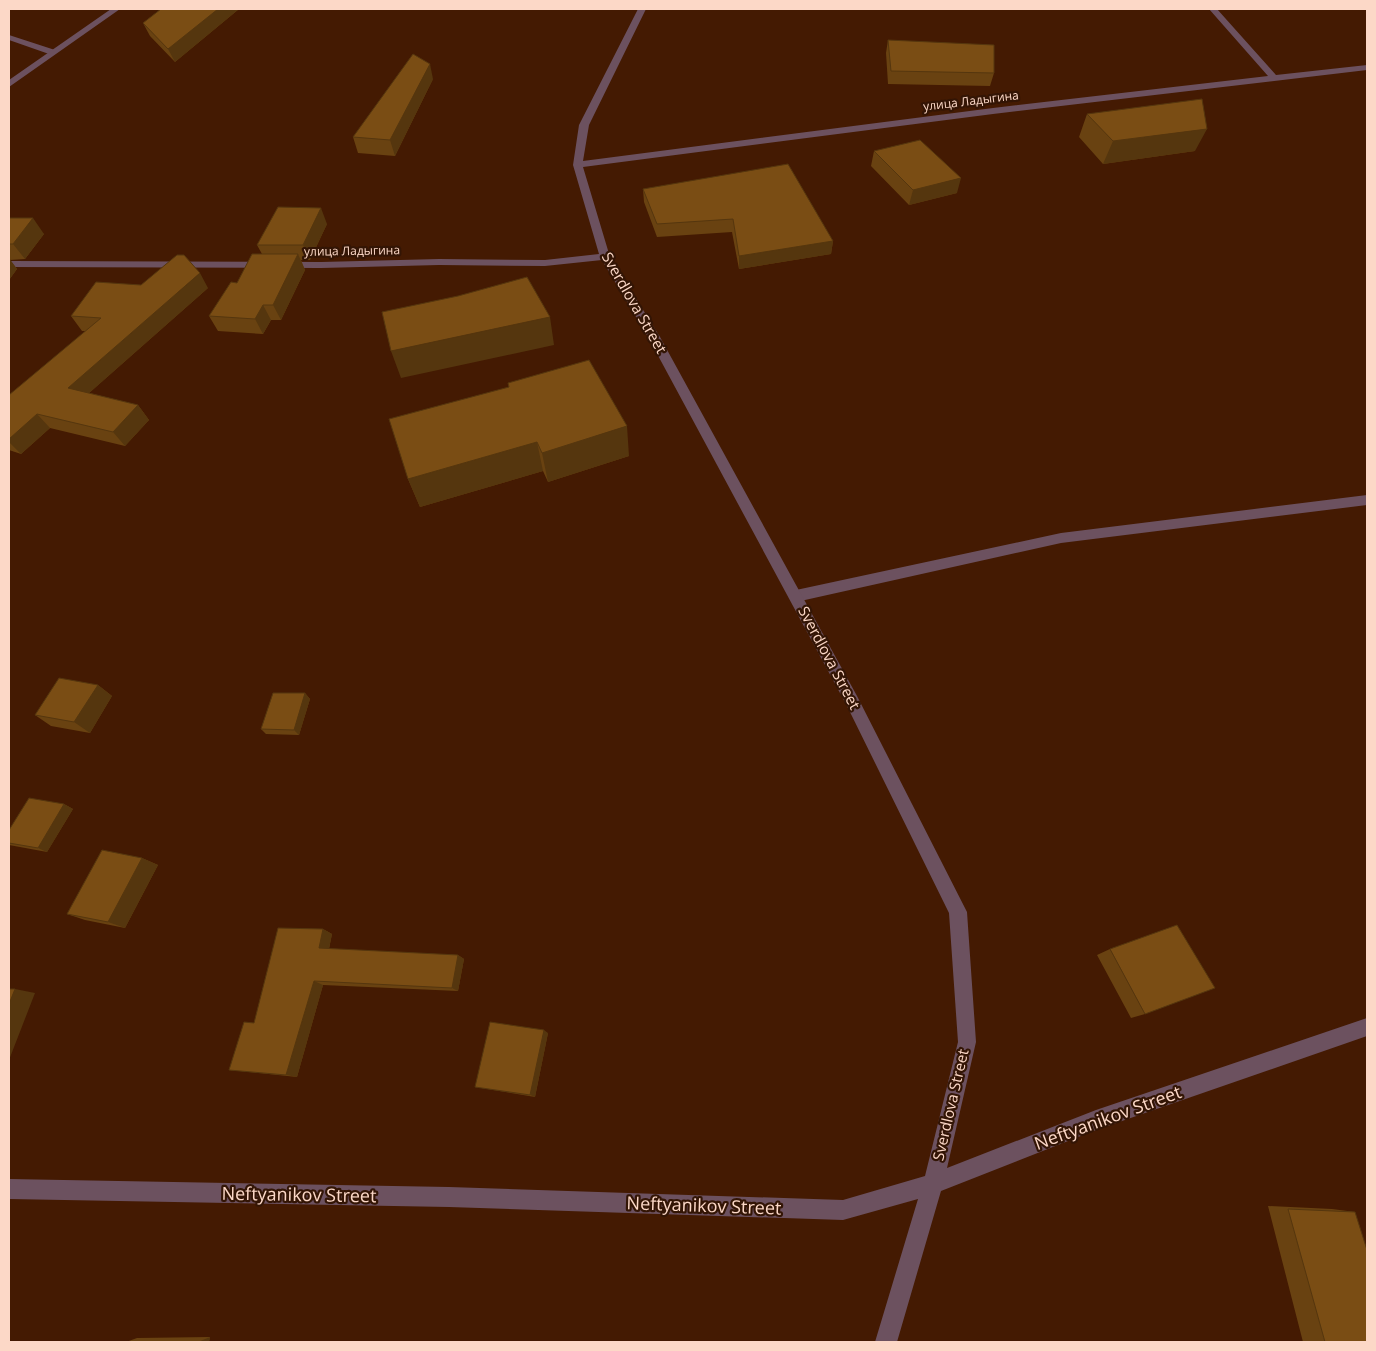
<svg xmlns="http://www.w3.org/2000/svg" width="1376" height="1351" viewBox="0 0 1376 1351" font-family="'Open Sans',sans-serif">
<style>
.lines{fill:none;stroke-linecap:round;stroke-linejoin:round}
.lane{fill:#6c515f;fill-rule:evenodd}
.street{fill:#6c515f;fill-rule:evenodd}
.wall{fill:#694211}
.shaded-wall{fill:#55360e}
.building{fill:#7a4d14;stroke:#55360e}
.labels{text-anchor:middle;stroke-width:4.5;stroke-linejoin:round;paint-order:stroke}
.far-street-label{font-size:12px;fill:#fcd8c7;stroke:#331505}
.street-label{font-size:15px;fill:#fcd8c7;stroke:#331505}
.near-street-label{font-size:18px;fill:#fcd8c7;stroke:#331505}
</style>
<rect width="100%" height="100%" fill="#441a02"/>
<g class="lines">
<path class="lane" d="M9,35L55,50L56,52L49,54L9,40Z
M1367,495V505L1061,543L796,602L791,600L789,596L791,592L796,590L1061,533Z"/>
<path class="street" d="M111,9H120L9,87V80Z
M638,9H646L589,125L583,161L993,108L1268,76L1209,9H1217L1276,75L1367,65V70L993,114L583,167L610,257L660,337L857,696L967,912L976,1042L947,1168L1096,1110L1367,1018V1036L1096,1130L941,1191L897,1342H875L918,1199L843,1220L449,1207L9,1199V1179L449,1187L843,1200L925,1176L958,1042L949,913L847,706L648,337L602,260L545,266L439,265L321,268L9,267V261L321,262L439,259L545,260L599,254L573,165L579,125Z"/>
</g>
<path class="wall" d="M161,9H239L175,62L150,36L143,23Z
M888,40L994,73L990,86L888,84L886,53Z
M433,79L395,156L358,153L353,137Z
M1087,114L1195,151L1103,164L1079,137Z
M874,151L957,193L909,205L871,166Z
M643,189L833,241L831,254L739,269L732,232L657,237L644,202Z
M9,218L44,234L25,259L10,260L17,269L9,280Z
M327,224L310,260H301L305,270L281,320H271L263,334L218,331L209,316L237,283L262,254L257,245Z
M208,288L89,393L138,405L149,420L125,446L50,428L21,454L9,450V395L86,331H82L71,316Z
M508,383L629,456L548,482L543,471L420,507L408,479L509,387Z
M98,685L112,696L90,733L51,726L35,715Z
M305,693L310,699L299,735L266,734L261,729Z
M64,804L73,809L47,852L9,845V830Z
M142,858L158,865L125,928L85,920L67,914Z
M323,929L332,934L329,949L458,955L464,959L458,991L323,985L297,1077L229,1070L254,1023Z
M1110,949L1145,1014L1131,1018L1097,955Z
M548,1033L535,1097L475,1087Z
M1268,1206L1332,1209L1355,1212L1367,1342H1303Z
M210,1337L209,1342H126L137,1338Z"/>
<path class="shaded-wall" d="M218,9H239L175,62L168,49Z
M430,64L433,79L395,156L390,140Z
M1207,129L1195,151L1103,164L1113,141Z
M961,178L957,193L909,205L913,190Z
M321,208L327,224L310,260L303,245Z
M33,218L44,234L25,259L13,244Z
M833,241L831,254L739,269V256Z
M298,254L305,270L281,320L273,305Z
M9,258L17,269L9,280Z
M200,273L208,288L79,402L68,388Z
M263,305L271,320L263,334L255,319Z
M550,317L554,345L401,378L391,351Z
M138,405L149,420L125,446L113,432Z
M37,414L50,428L21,454L9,442V439Z
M627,426L629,456L548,482L542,453Z
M537,442L543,471L420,507L408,479Z
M98,685L112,696L90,733L74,722Z
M305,693L310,699L299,735L294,730Z
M64,804L73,809L47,852L38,848Z
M142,858L158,865L125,928L108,922Z
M323,929L332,934L328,953L319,948Z
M458,955L464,959L458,991L452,988Z
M314,981L323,985L297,1077L286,1075Z
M15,989L35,993L9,1060V1004Z
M544,1030L548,1033L535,1097L530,1095Z
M210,1337L209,1342H198Z"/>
<path class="building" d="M161,9H218L168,49L143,23Z
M888,40L994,45V73L891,71Z
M413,54L430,64L390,140L353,137Z
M1202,99L1207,129L1113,141L1087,114Z
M920,140L961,178L913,190L874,151Z
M788,164L833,241L739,256L733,219L657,224L643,189Z
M278,207L321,208L303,245H257Z
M9,218H33L13,244H9Z
M252,254H298L273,305H263L255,319L209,316L231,282L237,283Z
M177,255H184L200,273L68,388L138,405L113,432L37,414L9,439V395L101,318L71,316L96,282L141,285Z
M527,277L550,317L391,351L382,312L458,296Z
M589,360L627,426L542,453L537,442L408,479L389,419L509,387L508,383Z
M59,678L98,685L74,722L35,715Z
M273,693H305L294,730L261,729Z
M29,798L64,804L38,848L9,843V830Z
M102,850L142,858L108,922L67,914Z
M1177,925L1215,988L1145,1014L1110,949Z
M278,928L323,929L319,948L458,955L452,988L314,981L286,1075L229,1070L244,1022L254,1023Z
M9,989H15L9,1004Z
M490,1022L544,1030L530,1095L475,1087Z
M1288,1209L1355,1212L1367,1250V1342H1325Z"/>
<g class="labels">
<g class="far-street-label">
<text transform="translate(971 101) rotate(-7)" y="4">улица Ладыгина</text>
<text transform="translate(352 251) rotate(-1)" y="4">улица Ладыгина</text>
</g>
<g class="street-label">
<text transform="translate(634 303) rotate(60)" y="5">Sverdlova Street</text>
<text transform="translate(829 658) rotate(62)" y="5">Sverdlova Street</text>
<text transform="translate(951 1105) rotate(-77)" y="5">Sverdlova Street</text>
</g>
<g class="near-street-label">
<text transform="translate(1108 1118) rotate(-20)" y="6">Neftyanikov Street</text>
<text transform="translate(299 1195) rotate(1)" y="6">Neftyanikov Street</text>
<text transform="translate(704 1206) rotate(2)" y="6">Neftyanikov Street</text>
</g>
</g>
<rect width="1376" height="1351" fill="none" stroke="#fcd8c7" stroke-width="20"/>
</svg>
